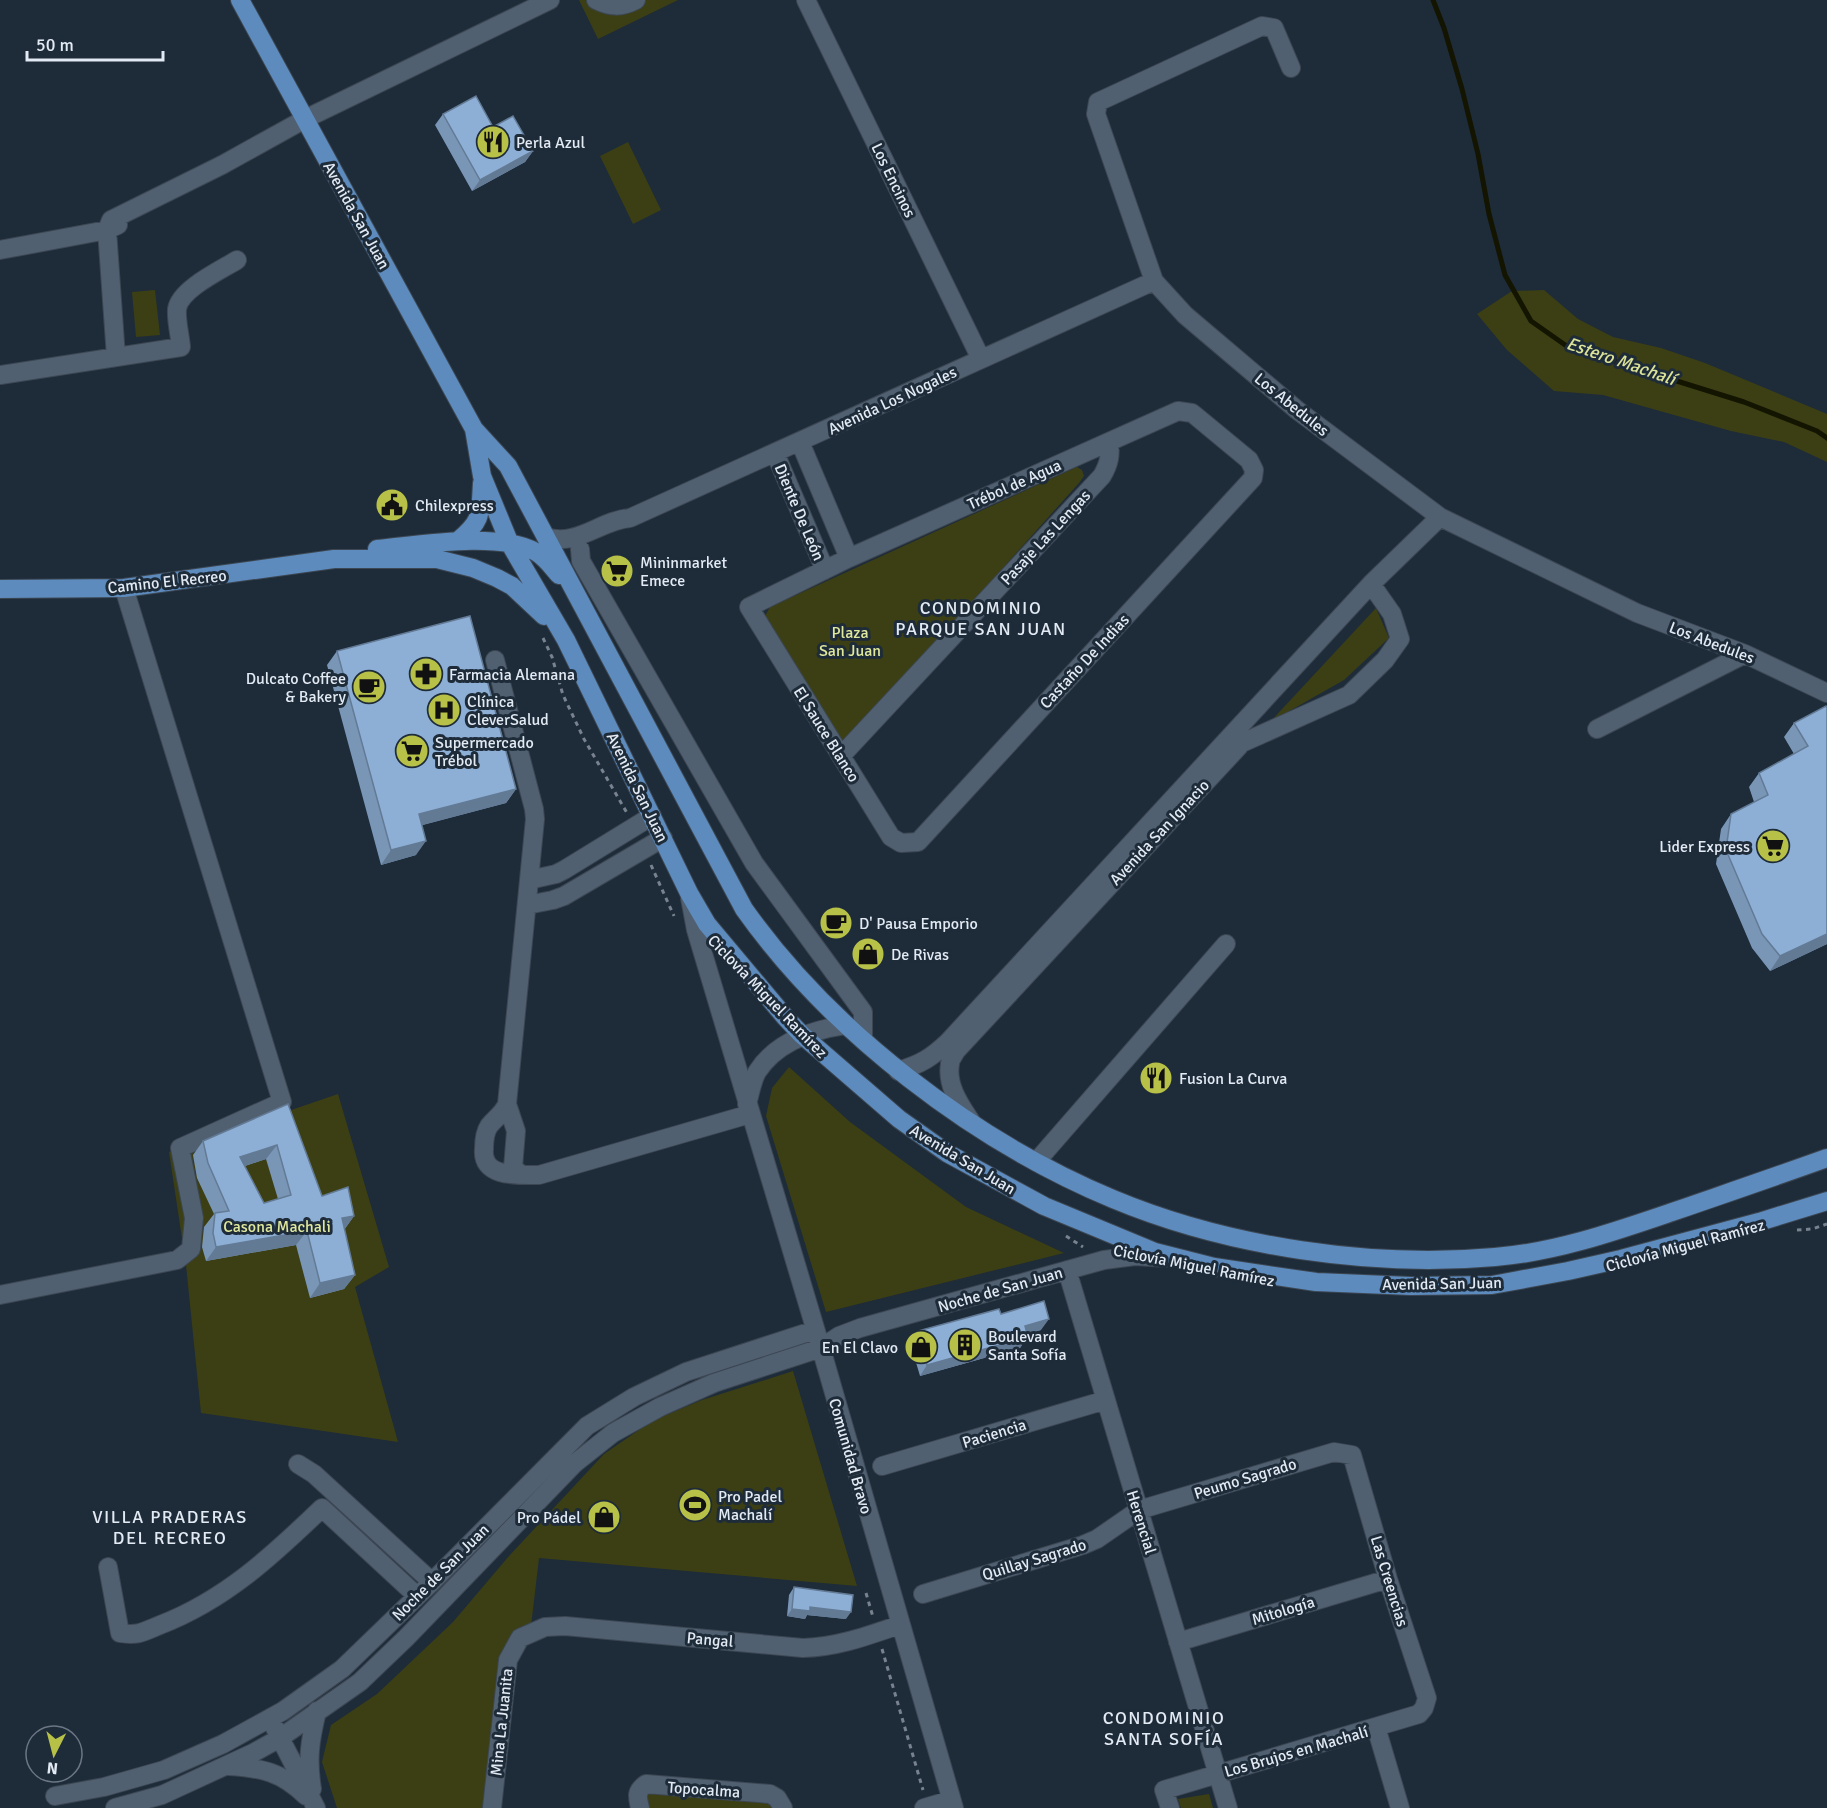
<svg xmlns="http://www.w3.org/2000/svg" width="1827" height="1808" viewBox="0 0 1827 1808" font-family="Signika,sans-serif">
<style>
.green{fill:#3c3f14}
.lines{fill:none;stroke-linecap:round;stroke-linejoin:round}
.stream{stroke:#131501;stroke-width:5}
.minor-casing{stroke:#3c4753;stroke-width:20}
.major-casing{stroke:#3c4753;stroke-width:20}
.path{stroke:#78838f;stroke-width:3;stroke-dasharray:4.5 4.5;stroke-linecap:butt}
.minor{stroke:#516070;stroke-width:18}
.major{stroke:#5d8bbd;stroke-width:18}
.wall{fill:#7996b7;fill-rule:evenodd}
.shaded-wall{fill:#637a95}
.building{fill:#8dafd5;stroke:#637a95;stroke-width:1.5;fill-rule:evenodd}
.labels{text-anchor:middle;stroke-width:6;stroke-linejoin:round;paint-order:stroke}
.poi-label{font-size:16px;fill:#e2eaf4;stroke:#1e2b39;text-anchor:start}
.street-label{font-size:16px;fill:#e2eaf4;stroke:#1e2b39}
.park-label{font-size:16px;fill:#e0e89d;stroke:#1e2b39}
.water-label{font-size:18px;font-style:italic;fill:#dbe398;stroke:#1e2b39}
.neighbourhood-label{font-size:18px;letter-spacing:1.5px;fill:#e2eaf4;stroke:#1e2b39}
</style>
<rect width="100%" height="100%" fill="#1e2b39"/>
<path class="green" d="M579,0H678L598,39Z
M628,142L661,210L633,224L600,156Z
M155,290L160,335L136,337L132,292Z
M1544,290L1578,319L1613,337L1661,348L1705,363L1827,414V462L1784,442L1731,431L1603,395L1554,391L1507,350L1477,314L1512,291Z
M1077,467L1082,470L1084,476L1079,483L851,737L842,743L765,625V616L770,607Z
M1376,608L1389,638L1344,680L1270,722Z
M789,1067L850,1122L966,1207L1064,1253L826,1312L766,1116L772,1088Z
M338,1094L389,1267L355,1287L398,1442L201,1413L186,1265L169,1152Z
M793,1371L857,1586L539,1558L531,1626L517,1634L485,1808H337L322,1762L331,1725L377,1694L453,1622L509,1556L604,1454L652,1421L702,1400Z
M645,1791L767,1798L779,1808H643Z
M1209,1794L1213,1808H1181L1178,1799Z"/>
<g class="lines">
<path class="stream" d="M1433,0L1444,28L1462,89L1478,154L1489,214L1505,275L1531,321L1568,347L1744,402L1817,431L1827,438"/>
<g class="minor-casing">
<path id="minor" d="M596,0C610,7 621,8 636,0
M806,0L981,359
M1291,68L1274,28L1262,26L1098,102L1096,114L1154,281L1185,315L1297,410L1440,517L1637,613L1745,654L1827,693
M0,250L107,230L118,225
M116,357L107,230L111,220L222,165L305,119L550,0
M0,375L181,347C180,335 176,321 177,309C180,289 221,270 237,260
M1178,411L1192,413L1197,417L1249,460L1254,470L1253,478L918,842L901,843L891,837L749,607L849,558Z
M800,442L849,558
M775,453L825,570
M546,537C577,547 601,520 630,518L1154,281
M580,549L581,561L754,863L863,1012V1040
M495,660L534,809L535,819L507,1104C503,1114 496,1117 489,1126C485,1132 484,1141 484,1149C481,1178 519,1175 539,1175L750,1114
M1597,729L1745,654
M841,756L1102,476C1109,464 1111,455 1109,442
M529,880L556,874L564,870L652,816
M690,898L696,930L821,1348L954,1808
M527,905L553,900L564,896L663,838
M898,1071C921,1064 931,1058 948,1042L1371,584L1440,517
M507,1104L516,1131L513,1168L522,1175
M747,1104C750,1094 752,1081 757,1072C776,1042 812,1030 845,1025
M972,1123C961,1106 946,1086 950,1064C950,1060 954,1055 956,1051L1242,743L1349,695L1385,660L1400,639L1392,614L1371,584
M1036,1162L1226,944
M1067,1270L1228,1808
M0,1295L177,1260L191,1249L194,1218L180,1148L282,1102L124,588
M298,1464L314,1474L432,1582
M882,1466L1106,1400
M108,1567L120,1633C138,1636 143,1632 160,1625C225,1600 272,1556 322,1508L417,1596
M923,1594L1083,1545L1097,1539L1139,1510L1334,1452L1352,1455L1388,1579L1427,1698L1424,1708L1419,1714L1164,1790L1170,1808
M1178,1642L1388,1579
M1376,1727L1400,1808
M275,1728L316,1808
M229,1766C262,1768 282,1772 306,1796
M312,1789C307,1758 310,1741 317,1711
M55,1796L104,1787L164,1770L223,1744L283,1711L342,1669L432,1582L587,1426L634,1397L686,1372L815,1330
M115,1808L162,1795L253,1753L280,1738L360,1682L406,1638L574,1464L613,1433L660,1407L714,1383L821,1348L839,1336L860,1328L1104,1260L1135,1256L1167,1258
M492,1808L508,1660L520,1638L545,1627L565,1626L803,1648C837,1647 867,1636 899,1625
M640,1808C637,1796 636,1791 646,1784L770,1794L777,1798L783,1808
M924,1808L951,1800"/>
</g>
<g class="major-casing">
<path id="major" d="M240,0L474,429L508,466L744,909C831,1032 974,1141 1113,1199C1228,1247 1372,1268 1495,1257C1558,1252 1619,1230 1678,1210C1727,1193 1777,1176 1827,1158
M474,429L482,476L510,544L566,640L689,893L707,924L785,1017L802,1035L899,1119L947,1153L1044,1206L1155,1252L1214,1267L1316,1282L1411,1286L1492,1285L1568,1271L1621,1259L1759,1222L1827,1201
M459,540C483,520 480,513 482,483
M377,549C418,545 500,531 536,552C545,557 553,568 559,575
M0,589L124,588L334,559H437L473,568L497,578L512,586L544,616"/>
</g>
<path class="path" d="M543,638L552,657L563,695L584,739L627,813
M651,865L674,916
M1797,1230L1812,1229L1827,1224
M1066,1236L1083,1247
M866,1593L873,1617
M882,1649L923,1790"/>
<use href="#minor" class="minor"/>
<use href="#major" class="major"/>
</g>
<path class="wall" d="M443,114L493,127L533,151L525,162L472,191L435,125Z
M337,651L516,789L506,803L422,825L416,855L381,865L327,665Z
M1827,708V944L1770,971L1752,948L1716,864L1721,829L1731,814L1754,802L1749,787L1759,773L1794,754L1784,737L1794,723Z
M288,1104L322,1196L354,1216L344,1230L355,1275L344,1289L310,1298L296,1245L206,1261L202,1247L204,1227L214,1214L197,1178L193,1155L203,1141ZM266,1159L278,1199L264,1203L245,1166Z
M1001,1314L1041,1330L1027,1334L1020,1348L920,1376L910,1342L918,1331Z
M794,1587L846,1619L807,1615L805,1619L787,1616L789,1595Z"/>
<path class="shaded-wall" d="M533,151L525,162L472,191L480,180Z
M516,789L506,803L408,829L419,814Z
M426,841L416,855L381,865L391,850Z
M1827,934V944L1770,971L1780,956Z
M277,1145L266,1159L230,1171L240,1157Z
M354,1216L344,1230L342,1218Z
M307,1231L296,1245L206,1261L216,1247Z
M355,1275L344,1289L310,1298L320,1283Z
M1049,1319L1041,1330L1017,1337L1025,1326Z
M1028,1337L1020,1348L920,1376L927,1365Z
M810,1607L851,1612L846,1619L807,1615L805,1619L787,1616L792,1609Z"/>
<path class="building" d="M476,96L493,127L513,116L533,151L480,180L443,114Z
M470,616L516,789L419,814L426,841L391,850L337,651Z
M1826,706L1827,708V934L1780,956L1762,934L1726,850L1731,814L1768,795L1759,773L1808,746L1794,723Z
M288,1104L322,1196L348,1187L354,1216L342,1218L355,1275L320,1283L307,1231L216,1247L213,1233L215,1213L229,1211L208,1163L203,1141ZM277,1145L291,1195L264,1203L240,1157Z
M1044,1301L1049,1319L1025,1326L1028,1337L927,1365L918,1331L999,1309L1001,1314Z
M794,1587L853,1595L851,1612L810,1607V1611L792,1609Z"/>
<defs>
<g id="restaurant-disc" transform="scale(1.725)"><circle r="9.5" fill="#b8c147" stroke="#1e2b39"/><path d="M-5-6h1v4h1v-4h1v4h1v-4h1v5L-1.5 .5V6h-2V.5L-5-1ZM5-6V6H3V1.5H1.5Q1.5-4 5-6Z" fill="#111"/></g>
<g id="civic-disc" transform="scale(1.725)"><circle r="9.5" fill="#b8c147" stroke="#1e2b39"/><path d="M-.6-6.5H3V-4.5H.6V-3L4-1V1h2V6H-6V1h2V-1L-.6-3ZM-1.2 2.5V6h2.4V2.5Z" fill="#111"/></g>
<g id="supermarket-disc" transform="scale(1.725)"><circle r="9.5" fill="#b8c147" stroke="#1e2b39"/><path d="M-6-5.5h2.5l.6 2H6L4.5 2H-2.5L-4.4-4H-6ZM-1.5 3.2a1.3 1.3 0 1 0 .1 0ZM3 3.2a1.3 1.3 0 1 0 .1 0Z" fill="#111"/></g>
<g id="pharmacy-disc" transform="scale(1.725)"><circle r="9.5" fill="#b8c147" stroke="#1e2b39"/><path d="M-2-6h4v4h4v4h-4v4h-4v-4h-4v-4h4Z" fill="#111"/></g>
<g id="cafe-disc" transform="scale(1.725)"><circle r="9.5" fill="#b8c147" stroke="#1e2b39"/><path d="M-5.5-4.5H6V0H3Q3 3.5 0 3.5H-2.5Q-5.5 3.5-5.5 0ZM3-3.2v2h1.7v-2ZM-6 4.5H4V6H-6Z" fill="#111"/></g>
<g id="hospital-disc" transform="scale(1.725)"><circle r="9.5" fill="#b8c147" stroke="#1e2b39"/><path d="M-5-5h3v3.5h4V-5h3V5h-3V1.5h-4V5h-3Z" fill="#111"/></g>
<g id="shop-disc" transform="scale(1.725)"><circle r="9.5" fill="#b8c147" stroke="#1e2b39"/><path d="M-5-2.5h2.3a2.7 3.5 0 0 1 5.4 0H5L5.5 6h-11ZM-1.5-2.5h3a1.5 2.3 0 0 0-3 0Z" fill="#111"/></g>
<g id="building-disc" transform="scale(1.725)"><circle r="9.5" fill="#b8c147" stroke="#1e2b39"/><path d="M-4-6H4V6H1V3H-1V6H-4ZM-2.5-4.3h1.7v1.8h-1.7ZM.8-4.3h1.7v1.8H.8ZM-2.5-1h1.7V.8h-1.7ZM.8-1h1.7V.8H.8Z" fill="#111"/></g>
<g id="stadium-disc" transform="scale(1.725)"><circle r="9.5" fill="#b8c147" stroke="#1e2b39"/><path d="M0-5a6.5 5 0 1 0 0 10a6.5 5 0 1 0 0-10ZM-3.5-1.8h7v3.6h-7Z" fill="#111"/></g>
</defs>
<g fill-rule="evenodd">
<use href="#restaurant-disc" x="493" y="142"/>
<use href="#civic-disc" x="392" y="505"/>
<use href="#supermarket-disc" x="617" y="571"/>
<use href="#pharmacy-disc" x="426" y="674"/>
<use href="#cafe-disc" x="369" y="687"/>
<use href="#hospital-disc" x="444" y="710"/>
<use href="#supermarket-disc" x="412" y="751"/>
<use href="#supermarket-disc" x="1773" y="846"/>
<use href="#cafe-disc" x="836" y="923"/>
<use href="#shop-disc" x="868" y="954"/>
<use href="#restaurant-disc" x="1156" y="1078"/>
<use href="#building-disc" x="965" y="1345"/>
<use href="#shop-disc" x="921" y="1347"/>
<use href="#stadium-disc" x="695" y="1505"/>
<use href="#shop-disc" x="604" y="1517"/>
</g>
<g class="labels">
<g class="poi-label">
<text x="516" y="148">Perla Azul</text>
<text x="415" y="511">Chilexpress</text>
<text x="640" y="568">Mininmarket<tspan x="640" dy="18">Emece</tspan></text>
<text x="449" y="680">Farmacia Alemana</text>
<text x="346" y="684" text-anchor="end">Dulcato Coffee<tspan x="346" dy="18">&amp; Bakery</tspan></text>
<text x="467" y="707">Clínica<tspan x="467" dy="18">CleverSalud</tspan></text>
<text x="435" y="748">Supermercado<tspan x="435" dy="18">Trébol</tspan></text>
<text x="1750" y="852" text-anchor="end">Lider Express</text>
<text x="859" y="929">D' Pausa Emporio</text>
<text x="891" y="960">De Rivas</text>
<text x="1179" y="1084">Fusion La Curva</text>
<text x="988" y="1342">Boulevard<tspan x="988" dy="18">Santa Sofía</tspan></text>
<text x="898" y="1353" text-anchor="end">En El Clavo</text>
<text x="718" y="1502">Pro Padel<tspan x="718" dy="18">Machalí</tspan></text>
<text x="581" y="1523" text-anchor="end">Pro Pádel</text>
</g>
<g class="street-label">
<text transform="translate(894 180) rotate(64)" y="6">Los Encinos</text>
<text transform="translate(357 215) rotate(61)" y="6">Avenida San Juan</text>
<text transform="translate(892 400) rotate(-25)" y="6">Avenida Los Nogales</text>
<text transform="translate(1292 404) rotate(39)" y="6">Los Abedules</text>
<text transform="translate(1014 484) rotate(-24)" y="6">Trébol de Agua</text>
<text transform="translate(800 512) rotate(67)" y="6">Diente De León</text>
<text transform="translate(1045 537) rotate(-47)" y="6">Pasaje Las Lengas</text>
<text transform="translate(167 581) rotate(-6)" y="6">Camino El Recreo</text>
<text transform="translate(1712 642) rotate(21)" y="6">Los Abedules</text>
<text transform="translate(1084 661) rotate(-47)" y="6">Castaño De Indias</text>
<text transform="translate(827 734) rotate(58)" y="6">El Sauce Blanco</text>
<text transform="translate(638 787) rotate(64)" y="6">Avenida San Juan</text>
<text transform="translate(1159 832) rotate(-47)" y="6">Avenida San Ignacio</text>
<text transform="translate(768 996) rotate(46)" y="6">Ciclovía Miguel Ramírez</text>
<text transform="translate(963 1159) rotate(31)" y="6">Avenida San Juan</text>
<text transform="translate(1685 1245) rotate(-15)" y="6">Ciclovía Miguel Ramírez</text>
<text transform="translate(1194 1265) rotate(11)" y="6">Ciclovía Miguel Ramírez</text>
<text transform="translate(1442 1283) rotate(-1)" y="6">Avenida San Juan</text>
<text transform="translate(1000 1289) rotate(-16)" y="6">Noche de San Juan</text>
<text transform="translate(994 1433) rotate(-17)" y="6">Paciencia</text>
<text transform="translate(851 1456) rotate(74)" y="6">Comunidad Bravo</text>
<text transform="translate(1245 1478) rotate(-17)" y="6">Peumo Sagrado</text>
<text transform="translate(1142 1522) rotate(73)" y="6">Herencial</text>
<text transform="translate(1034 1559) rotate(-17)" y="6">Quillay Sagrado</text>
<text transform="translate(440 1572) rotate(-45)" y="6">Noche de San Juan</text>
<text transform="translate(1390 1581) rotate(73)" y="6">Las Creencias</text>
<text transform="translate(1283 1610) rotate(-17)" y="6">Mitología</text>
<text transform="translate(710 1639) rotate(5)" y="6">Pangal</text>
<text transform="translate(501 1722) rotate(-84)" y="6">Mina La Juanita</text>
<text transform="translate(1296 1751) rotate(-16)" y="6">Los Brujos en Machalí</text>
<text transform="translate(704 1789) rotate(4)" y="6">Topocalma</text>
</g>
<g class="park-label">
<text x="850" y="638">Plaza<tspan x="850" dy="18">San Juan</tspan></text>
<text x="277" y="1232">Casona Machali</text>
</g>
<g class="water-label">
<text transform="translate(1621 361) rotate(19)" y="6">Estero Machalí</text>
</g>
<g class="neighbourhood-label">
<text x="981" y="614">CONDOMINIO<tspan x="981" dy="21">PARQUE SAN JUAN</tspan></text>
<text x="170" y="1523">VILLA PRADERAS<tspan x="170" dy="21">DEL RECREO</tspan></text>
<text x="1164" y="1724">CONDOMINIO<tspan x="1164" dy="21">SANTA SOFÍA</tspan></text>
</g>
</g>
<g transform="translate(54 1754) rotate(186)"><circle r="28" fill="#1e2b39" stroke="#6c7784" stroke-width="1.5"/>
<path d="M0-4.5L10 22L0 15L-10 22Z" fill="#b8c147"/>
<text y="-9" font-size="16" font-weight="bold" text-anchor="middle" fill="#e2eaf4">N</text>
</g>
<path d="M27 51v9h136v-9" fill="none" stroke="#e2eaf4" stroke-width="3"/>
<text x="36" y="51" font-size="18" fill="#e2eaf4" stroke="#1e2b39" stroke-width="4.5" paint-order="stroke">50 m</text>
</svg>
